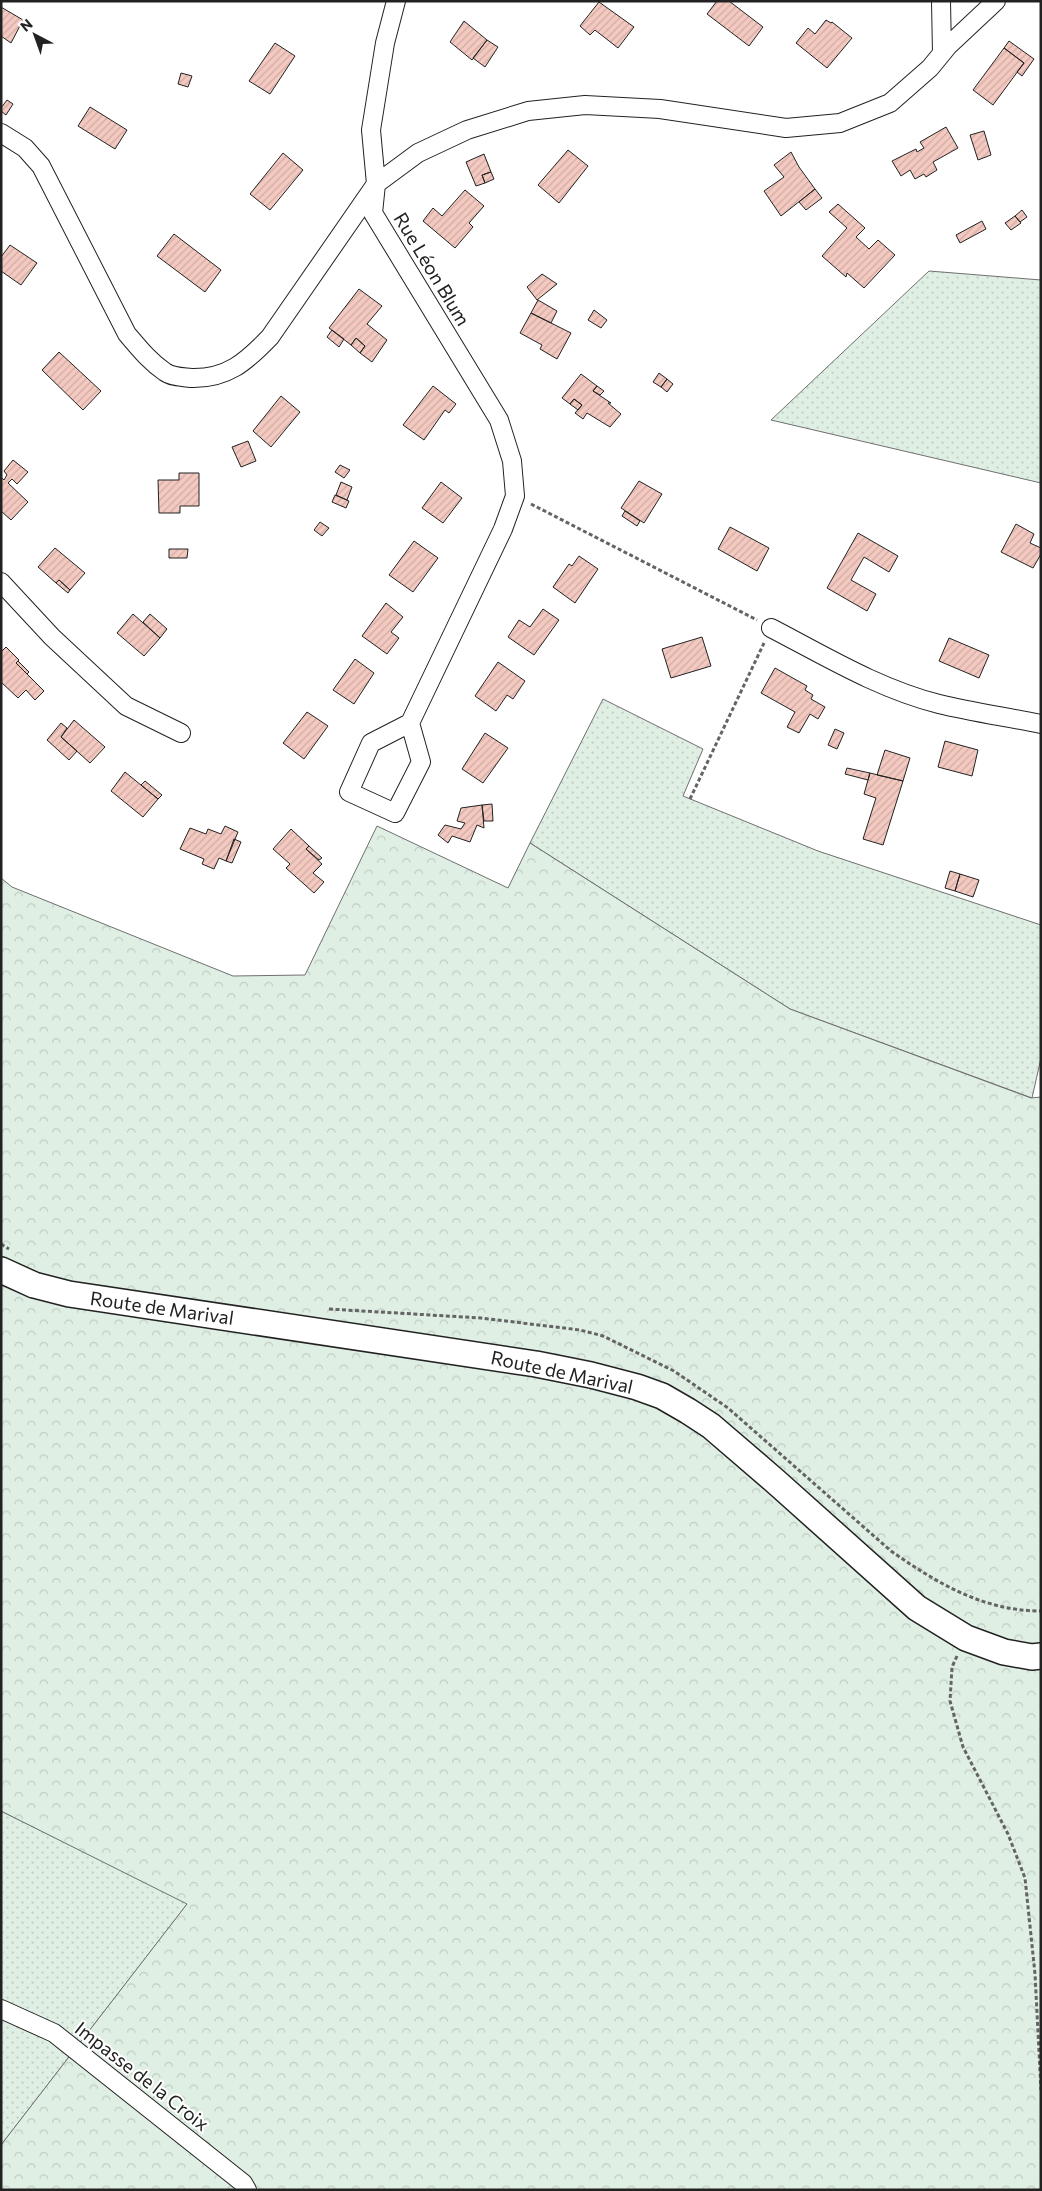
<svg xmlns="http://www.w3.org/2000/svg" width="1042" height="2191" viewBox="0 0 1042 2191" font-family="Commissioner,sans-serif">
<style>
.grass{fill:url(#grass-dots);stroke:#6f6f6f}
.forest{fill:url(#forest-crowns);stroke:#6f6f6f}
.building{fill:url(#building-hatch);stroke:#222}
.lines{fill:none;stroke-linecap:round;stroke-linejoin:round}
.street-casing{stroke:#222;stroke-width:20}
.secondary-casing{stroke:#222;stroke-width:28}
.path{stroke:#646464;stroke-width:3;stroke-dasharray:4 2.5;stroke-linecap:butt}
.street{stroke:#fff;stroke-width:18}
.secondary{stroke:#fff;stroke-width:25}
.labels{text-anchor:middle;stroke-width:4;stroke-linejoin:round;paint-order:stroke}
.street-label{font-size:19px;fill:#222;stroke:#fff}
</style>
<defs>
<pattern id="grass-dots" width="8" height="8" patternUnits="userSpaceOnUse" patternTransform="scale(1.25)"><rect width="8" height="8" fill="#e0efe3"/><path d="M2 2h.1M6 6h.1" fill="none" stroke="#c0cdc2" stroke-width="1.8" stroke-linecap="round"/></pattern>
<pattern id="forest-crowns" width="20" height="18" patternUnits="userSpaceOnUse" patternTransform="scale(1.25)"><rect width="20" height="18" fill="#e0efe3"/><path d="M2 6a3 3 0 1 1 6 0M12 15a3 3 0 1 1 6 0" fill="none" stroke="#c0cdc2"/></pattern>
<pattern id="building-hatch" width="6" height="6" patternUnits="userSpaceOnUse" patternTransform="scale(1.25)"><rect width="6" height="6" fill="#f3c9c0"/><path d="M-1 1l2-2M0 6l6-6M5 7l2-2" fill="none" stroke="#d0aca5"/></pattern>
</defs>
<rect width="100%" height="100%" fill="#fff"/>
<path class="grass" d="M929,271L1041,280V483L771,420Z
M603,699L703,749L683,796L818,851L1041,925V1058L1032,1098L790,1009L530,843Z
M1,1811L188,1903L1,2145Z"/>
<path class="forest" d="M377,826L508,888L530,843L790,1009L1031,1098L1041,1097V2190H1V2145L187,1904L1,1811V878L12,887L233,976L305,975Z"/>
<path class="building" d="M717,1H729L763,27L749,46L707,14Z
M599,2L634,27L618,48L595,30L590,35L580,26Z
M1,7L23,20L11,43L1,36Z
M826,20L831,23L832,22L852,38L827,68L796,43L808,28L815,34Z
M464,21L487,40L472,60L450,42Z
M487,40L498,47L485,67L473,58Z
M1009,41L1034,59L1022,76L1017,72L1024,63L1004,48Z
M275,43L295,56L270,94L249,81Z
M1004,48L1024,63L993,105L973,90Z
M181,73L192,76L188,87L178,84Z
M7,100L13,104L6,115L1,111V108Z
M90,107L127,130L115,149L78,126Z
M946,127L958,148L933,162L937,170L926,177L924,174L915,179L910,170L901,176L892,161L916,149L917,152L924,148L920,142Z
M984,131L991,155L978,160L970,135Z
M568,150L588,166L559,203L538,185Z
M791,152L799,167L815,189L781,216L764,191L784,177L774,165Z
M283,153L303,170L270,210L250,194Z
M484,154L491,172L482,175L485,183L476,186L466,162Z
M491,172L494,179L485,183L482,175Z
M815,189L822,198L806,210L799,202Z
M465,190L484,206L469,223L473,227L455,248L423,221L433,208L442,216Z
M838,204L865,228L856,237L869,249L878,240L895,255L864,288L847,273L846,277L822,256L847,228L829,212Z
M1022,210L1027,217L1020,222L1015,216Z
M1015,216L1021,223L1011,230L1005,223Z
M982,221L986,229L960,243L956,235Z
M174,234L221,270L205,292L157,256Z
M10,245L37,263L21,285L1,271V257Z
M542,274L557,284L537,300L527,287Z
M359,289L382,306L367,324L387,340L372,362L360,353L365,346L356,338L351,345L329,328Z
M538,300L557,311L551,323L531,313Z
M594,310L607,320L601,328L588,320Z
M531,313L571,333L557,359L540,349L542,345L520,333Z
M332,330L344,339L339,347L327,337Z
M356,338L365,346L360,353L351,345Z
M59,352L101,391L83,410L42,370Z
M659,373L667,379L661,387L653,382Z
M581,374L597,386L593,391L611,403H608L621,414L610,427L587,413L583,419L575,413L582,405L574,399L570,404L562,398Z
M667,379L673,384L667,392L661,387Z
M433,386L456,404L449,413L445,410L424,440L403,425Z
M597,386L604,391L600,395L593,391Z
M281,396L300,412L271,447L253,431Z
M574,399L582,405L578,410L570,404Z
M248,441L256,461L241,467L232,447Z
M13,460L28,472L17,484L12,479L8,483L28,502L11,520L1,511V477L4,480L7,475L4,471Z
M340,465L350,470L344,478L335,472Z
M179,473H199V506H180V513H159L158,480H179Z
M639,481L662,494L644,523L621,508Z
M341,482L352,487L347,500L336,495Z
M441,482L462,498L443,523L422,508Z
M335,495L349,501L346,508L332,502Z
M625,511L640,521L637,526L622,516Z
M320,522L329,528L322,536L314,530Z
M1016,524L1034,534L1030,543L1041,548V554L1033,568L1001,552Z
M730,527L769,548L757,571L718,549Z
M858,533L898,556L889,572L864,557L851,580L876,594L867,611L827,588Z
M414,541L438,558L413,592L389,575Z
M55,548L85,573L70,590L59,580L56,583L38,567Z
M169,549H188L187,558H169Z
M579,556L598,569L575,603L553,587L569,564L572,566Z
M59,580L70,590L68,593L56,583Z
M386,603L403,617L391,632L399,638L387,654L362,636Z
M543,609L559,620L534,655L508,637L519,620L530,627Z
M133,614L160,638L144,656L117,633Z
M150,614L167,629L160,638L143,622Z
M702,637L711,666L671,678L662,649Z
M949,638L989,655L979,678L939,661Z
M6,647L19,660L16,663L44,691L35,700L26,690L18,698L1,682V652Z
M355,659L374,673L354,704L333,690Z
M18,661L29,672L27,674L16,663Z
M498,662L525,681L513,699L507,695L496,711L475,696Z
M775,668L807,686L805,690L813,695L811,699L825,707L818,719L810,714L799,733L787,727L795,712L761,693Z
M307,712L328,726L304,759L283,743Z
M74,720L105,747L90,763L61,737Z
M61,723L67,728L61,737L77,751L69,760L47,740Z
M835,729L844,733L837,749L828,745Z
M485,733L508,748L483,783L462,769Z
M945,741L978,750L972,776L938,767Z
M885,750L910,758L903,781L877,775Z
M847,768L870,773L868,780L845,774Z
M125,772L158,799L143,817L111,791Z
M870,773L903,781L883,845L863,839L876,798L864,794Z
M145,781L162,795L158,799L141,785Z
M492,804L493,821H484L482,805Z
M482,805L484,828L477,825L470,842L452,836L448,843L438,835L445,825L461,829L465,823L457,821L461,808Z
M225,826L238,832L226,861L219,858L214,869L202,864L204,859L180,849L190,828L206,834L208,829L221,834Z
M291,829L309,846L306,849L322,864L313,873L324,882L314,893L286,868L290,864L273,849Z
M234,839L241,842L232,863L226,861Z
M309,846L322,858L319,860L306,849Z
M950,871L960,874L955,891L945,888Z
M960,874L979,880L973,897L955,891Z"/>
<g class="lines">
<g class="street-casing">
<path id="street" d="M941,1L942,53
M1,133L25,148L41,166L127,334C139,348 150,362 165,372C172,377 183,377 191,378C227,379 246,362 270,337L376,184L371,130L385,43L396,1
M1,582L52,637L126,706L181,733
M771,628C825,656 879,689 939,704C972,712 1007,717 1041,724
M410,723L421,762L395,813L349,792L371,743L410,723L503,529L515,496L512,461L499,420L373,213L376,184L418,153L467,130L528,111L585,105L660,109L786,128L840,123L890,103L930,68L948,46L996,1
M1,2009L54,2033L243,2183L247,2190"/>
</g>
<g class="secondary-casing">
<path id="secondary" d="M1,1270L34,1285L69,1294L536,1364L591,1375L637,1387L662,1396L688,1411L711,1426L775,1481L917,1608L966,1638L1004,1652L1032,1657L1041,1656"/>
</g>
<path class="path" d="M531,504L757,620
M690,799L764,643
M1,1244L9,1249
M329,1309L481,1318L580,1330L603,1336L674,1371L728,1408L891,1551C937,1583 983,1611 1041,1611
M957,1656L952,1667L950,1701L963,1747L1008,1834L1025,1878L1035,1974L1041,2090"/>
<use href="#street" class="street"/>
<use href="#secondary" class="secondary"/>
</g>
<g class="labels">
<g class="street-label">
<text transform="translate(432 269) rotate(59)" y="7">Rue Léon Blum</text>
<text transform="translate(162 1308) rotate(8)" y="7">Route de Marival</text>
<text transform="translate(562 1372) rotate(12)" y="7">Route de Marival</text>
<text transform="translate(142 2076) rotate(38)" y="7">Impasse de la Croix</text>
</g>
</g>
<rect width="1042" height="2191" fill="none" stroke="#222222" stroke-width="5"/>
<g transform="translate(35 35) rotate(319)" stroke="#ffffff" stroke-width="4" paint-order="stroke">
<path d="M0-4L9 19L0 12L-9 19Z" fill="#222222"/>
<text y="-8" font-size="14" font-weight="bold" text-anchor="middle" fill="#222222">N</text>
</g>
</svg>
